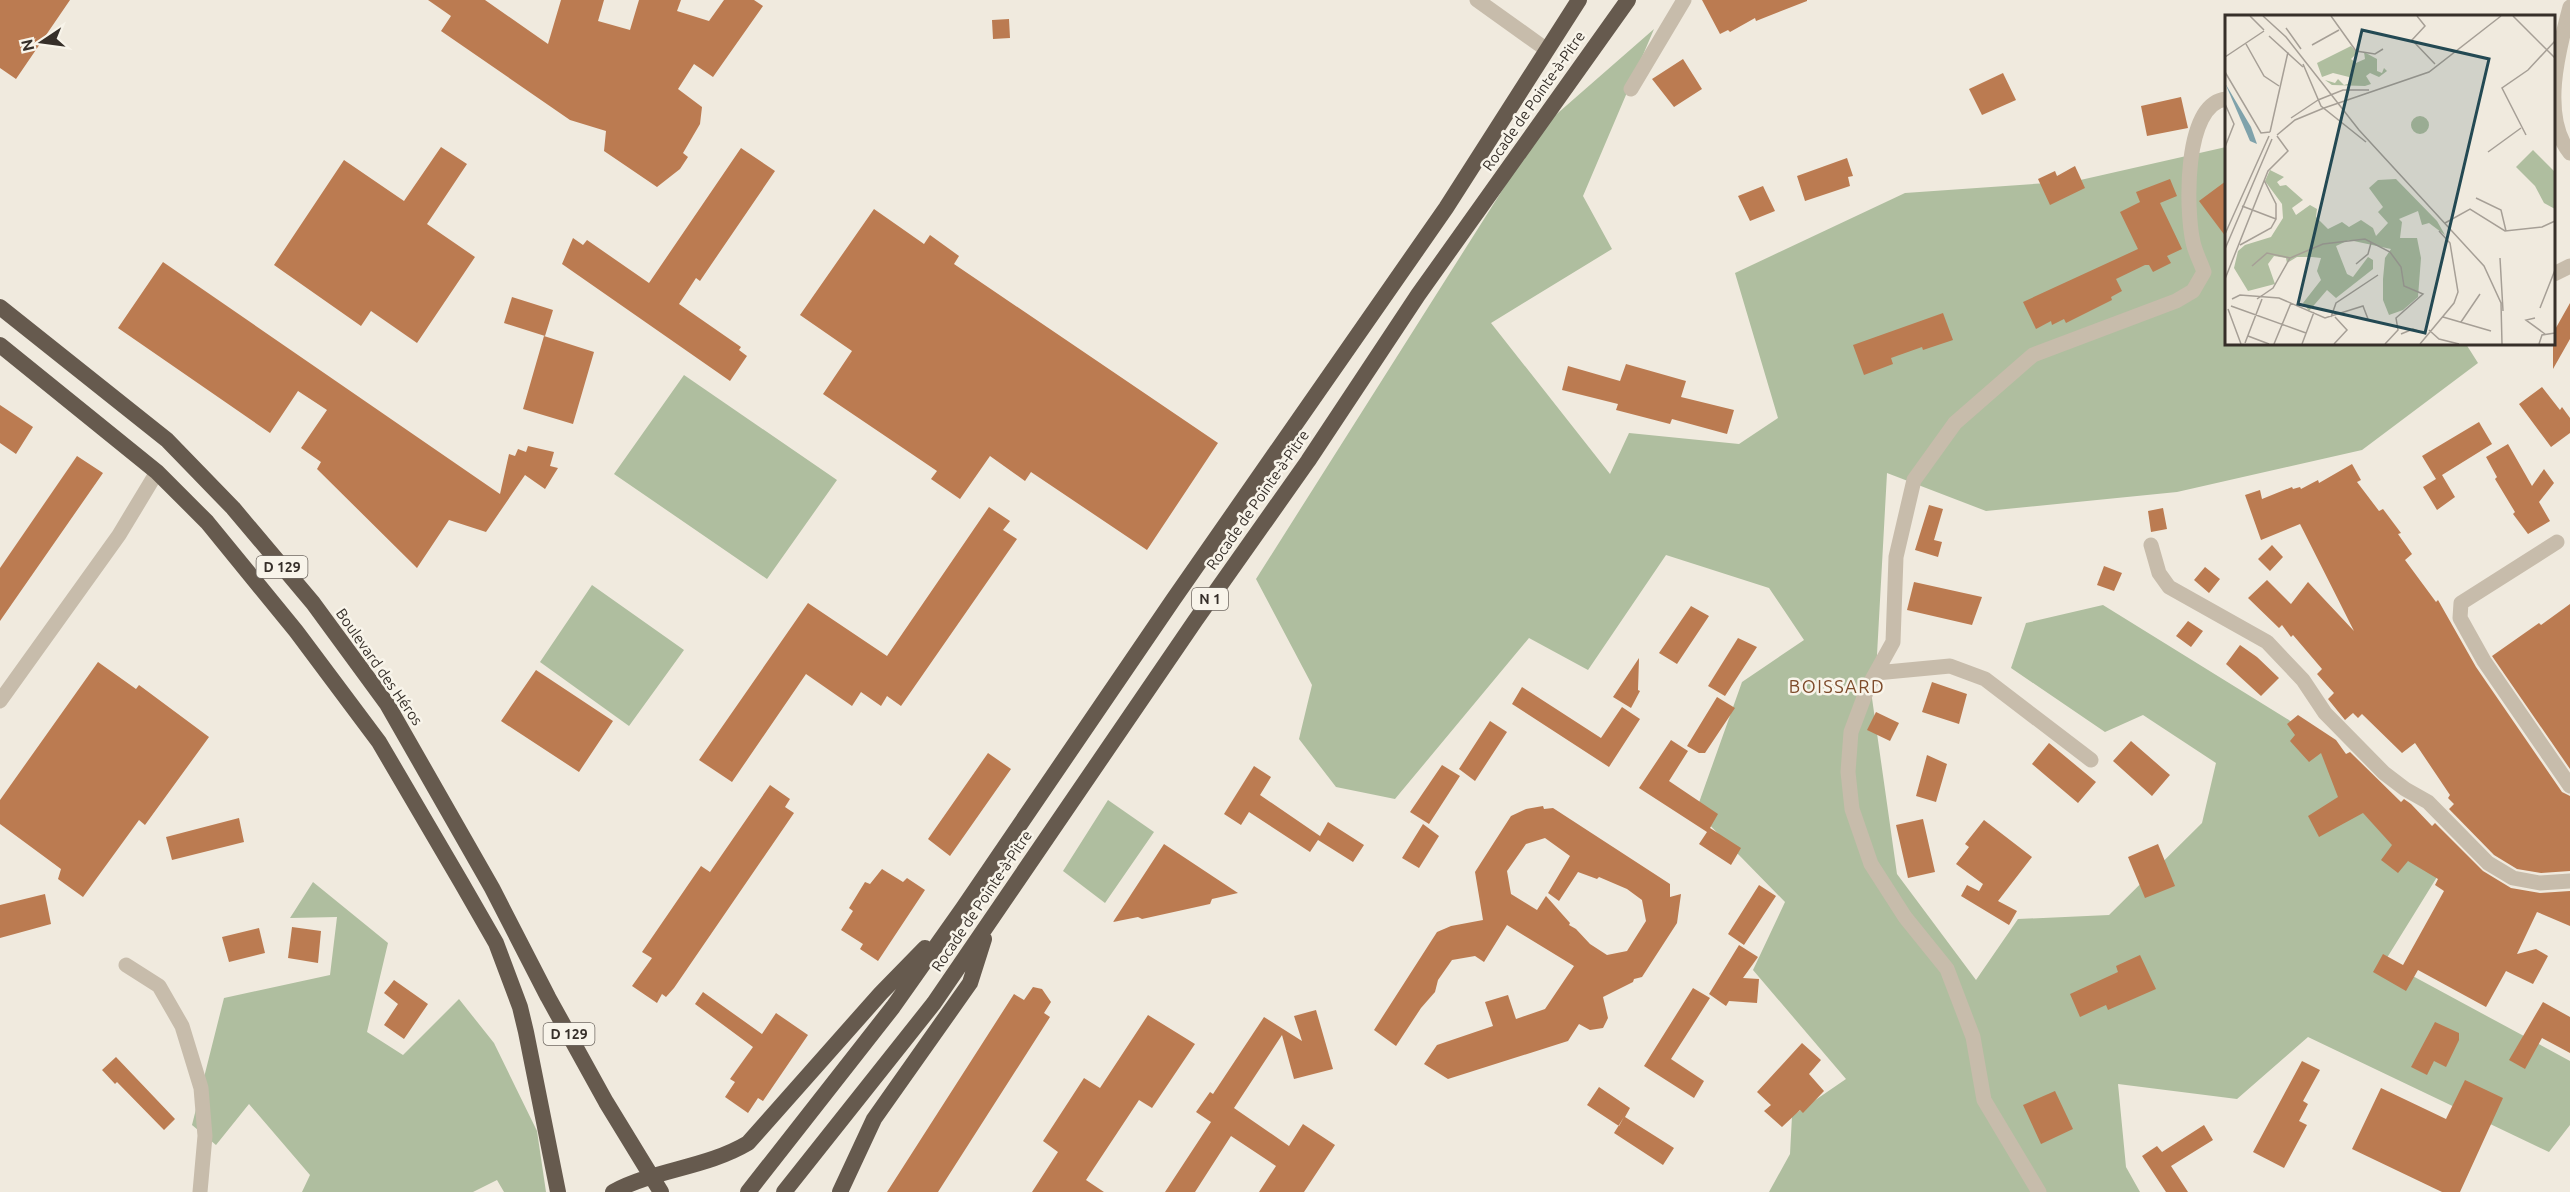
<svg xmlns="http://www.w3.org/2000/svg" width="2570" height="1192" viewBox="0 0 2570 1192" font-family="Ubuntu,sans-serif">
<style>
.green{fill:#afbe9f}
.building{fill:#bb7b51;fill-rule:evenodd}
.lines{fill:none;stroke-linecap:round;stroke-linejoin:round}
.minor{stroke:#c7bcab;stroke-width:15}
.trunk{stroke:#665a4e;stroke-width:16}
.labels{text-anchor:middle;stroke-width:5;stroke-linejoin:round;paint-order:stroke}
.shield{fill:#f8f4ea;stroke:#706a63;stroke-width:1.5}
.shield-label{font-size:14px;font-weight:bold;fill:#362f29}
.street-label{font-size:15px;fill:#362f29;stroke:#f8f4ea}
.quarter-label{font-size:18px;letter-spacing:1.5px;fill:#7d4b2a;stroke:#f8f4ea}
.inset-road{fill:none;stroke:#a69f96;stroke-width:1.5}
.view{fill:#234953;fill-opacity:0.15;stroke:#234953;stroke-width:3}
.inset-edge{fill:none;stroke:#362f29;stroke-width:3}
</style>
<rect width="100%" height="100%" fill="#f0eade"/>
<path class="green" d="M1654,29L1583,196L1612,249L1491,323L1610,474L1629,433L1739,444L1778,418L1735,273L1905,193L2076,181L2226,147V344H2466L2478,363L2362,450L2177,492L1986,511L1887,473L1876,673L1870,684L1897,874L1976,980L2018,919L2109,915L2202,823L2216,763L2143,715L2105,732L2011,668L2026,623L2103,605L2289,720L2442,869L2385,961L2570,1061V1125L2549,1152L2308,1037L2237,1099L2118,1084L2126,1167L2140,1192H1769L1790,1154L1792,1116L1846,1079L1753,970L1785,902L1696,811L1742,682L1804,640L1769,588L1666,555L1588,670L1529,638L1395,799L1336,787L1299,739L1312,685L1256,579L1543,126Z
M684,375L837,480L767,579L614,474Z
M592,585L684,650L629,726L540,662Z
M1108,800L1154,832L1105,903L1063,871Z
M313,882L388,943L367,1032L403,1055L459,999L494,1043L537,1131L546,1192H504L497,1180L473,1192H302L310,1175L249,1104L216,1145L192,1125L224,998L330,975L337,917L290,918Z"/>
<path class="building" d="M0,0H70L16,79L0,68Z
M428,0H485L548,44L561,0H604L598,21L630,30L639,0H681L677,11L709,21L724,0H754L763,6L713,77L694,64L678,89L702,107L700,124L683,153L688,157L680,169L657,187L604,151L606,131L570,120L441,31L451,16Z
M1702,0H1807V1L1756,21L1755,18L1730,32L1728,30L1720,34Z
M1009,19L1010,38L993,39L992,20Z
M1683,59L1702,89L1674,107L1652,79Z
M2003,73L2016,100L1982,115L1969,89Z
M2181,97L2188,128L2147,136L2141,106Z
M441,147L467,164L427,224L475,257L417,343L371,311L361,326L274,265L344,160L404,201Z
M741,148L775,171L700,281L696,278L679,304L741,347L739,350L747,356L730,381L562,264L573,238L583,245L587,240L649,283Z
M1847,158L1853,176L1848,177L1850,186L1805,201L1797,176Z
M2075,166L2085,188L2050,205L2038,179L2055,171L2057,176Z
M2170,179L2177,196L2160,203L2182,249L2167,256L2171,263L2153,272L2149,265H2145L2116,279L2122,291L2111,297L2112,300L2066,323L2064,319L2052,325L2051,321L2036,329L2023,302L2138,249L2120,212L2140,202L2136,192Z
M2226,181V237L2199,201Z
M1763,186L1775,211L1750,221L1738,196Z
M874,209L924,244L930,235L959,256L954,264L1218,443L1147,550L1031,472L1025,481L990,456L960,499L931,479L937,471L823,394L852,351L800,315Z
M163,262L500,494L509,454L515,456L518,449L526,452L528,446L554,452L550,466L558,468L545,489L525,475L486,532L449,520L417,568L317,469L321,462L301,448L327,410L298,391L270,433L118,328Z
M512,297L553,310L545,336L504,323Z
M2570,303V339L2553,369V333Z
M1943,313L1953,340L1923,350L1922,347L1891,358L1893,364L1864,375L1853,345Z
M544,336L594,352L573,424L523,409Z
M1626,364L1686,381L1681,397L1734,410L1727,434L1672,419L1670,424L1616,410L1618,404L1562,390L1568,366L1620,381Z
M2542,387L2560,410L2562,407L2570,418V433L2551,447L2519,404Z
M0,405L33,427L16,454L0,443Z
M2479,422L2492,444L2442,475L2455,497L2437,510L2423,487L2436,479L2422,456Z
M2508,444L2532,486L2544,469L2554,483L2539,502L2550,521L2528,534L2513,514L2515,512L2495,479L2497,477L2486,457Z
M77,456L103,473L0,621V568Z
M2352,464L2361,480L2357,482L2379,511L2383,509L2401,533L2398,534L2412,554L2405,560L2436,602L2438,600L2476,667L2562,792L2570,796V871L2541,873L2517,869L2494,855L2449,809L2454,804L2448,798L2450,795L2415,743L2402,753L2362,714L2358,718L2353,713L2345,720L2328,699L2334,693L2317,674L2322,669L2293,635L2291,637L2282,625L2279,628L2248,598L2267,580L2291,604L2308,582L2354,631L2300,524L2261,540L2245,495L2260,490L2262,499L2292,487L2293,489L2300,487L2301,489L2318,480L2319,483Z
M1929,505L1943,509L1934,540L1942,542L1938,557L1915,550Z
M989,507L1010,521L1003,530L1017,539L901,706L887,696L881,706L861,692L852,706L806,674L732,782L699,760L808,603L887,656Z
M2163,508L2167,529L2151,532L2148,511Z
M2272,545L2283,557L2270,571L2258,559Z
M2104,566L2122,573L2114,591L2097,585Z
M2205,567L2220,579L2209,593L2194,580Z
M1914,582L1982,597L1972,625L1907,610Z
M2570,604V769L2492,656L2539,623L2541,625Z
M1691,606L1709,616L1677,664L1659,653Z
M2188,621L2203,631L2191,647L2176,636Z
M1738,638L1757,647L1725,696L1708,686Z
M2240,645L2257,657L2279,678L2261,696L2226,664Z
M1639,658L1638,690L1640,691L1631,708L1613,697Z
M98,662L136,689L139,685L209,737L145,825L139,820L83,897L58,879L61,869L0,824V800Z
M536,670L613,721L579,772L501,721Z
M1932,682L1967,694L1959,724L1922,712Z
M1522,687L1601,738L1622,707L1640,719L1609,767L1512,704Z
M1717,697L1735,708L1705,753H1699L1687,746Z
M1876,712L1899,723L1890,741L1867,730Z
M2298,715L2336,740L2346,754L2350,752L2401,802L2404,799L2411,804L2432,826L2435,823L2483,871L2511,888L2540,893L2570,891V926L2537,912L2517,954L2536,949L2548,956L2533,984L2506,971L2486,1007L2418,970L2406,991L2373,972L2383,954L2403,965L2444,891L2435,885L2438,879L2408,861L2398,873L2381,860L2392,845L2363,813L2319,837L2308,816L2338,797L2321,753L2309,762L2290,741L2295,735L2287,724Z
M1490,721L1507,732L1475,781L1459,769Z
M1671,740L1688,751L1669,781L1718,814L1710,828L1741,848L1731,865L1699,844L1707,832L1639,788Z
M2131,741L2170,775L2152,796L2113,761Z
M2049,743L2096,782L2078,803L2032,764Z
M988,753L1011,769L950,856L928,839Z
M1927,755L1947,764L1936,802L1916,796Z
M1442,765L1460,776L1429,824L1410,812Z
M1254,766L1271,777L1260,795L1320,836L1328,822L1364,845L1353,862L1318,840L1310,852L1249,812L1241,825L1224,814Z
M770,785L790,799L785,807L794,813L674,988L666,997L662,994L657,1003L632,986L652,958L642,952L701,866L710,872Z
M1543,806L1544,809L1553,808L1670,884V897L1681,894L1677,923L1642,977L1634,979L1633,982L1603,997L1608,1018L1603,1028L1590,1030L1579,1024L1568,1041L1448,1079L1424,1064L1437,1045L1493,1026L1485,1002L1508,995L1516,1019L1545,1009L1574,966L1507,925L1484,962L1475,956L1452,960L1438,980L1435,992L1421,1008L1396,1046L1374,1030L1437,932L1451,926L1483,920L1475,872L1511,816L1526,809ZM1545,838L1570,856L1548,893L1559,901L1578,872L1597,879L1599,877L1627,889L1642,900L1646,921L1627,951L1607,955L1590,944L1576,929L1569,925L1570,923L1546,896L1537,910L1511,894L1507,871L1526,844Z
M239,818L244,842L172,860L166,837Z
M1923,819L1935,872L1908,878L1896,825Z
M1984,820L2032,857L1998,901L2017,911L2009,925L1961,896L1967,885L1979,891L1983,884L1956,864L1969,847L1965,844Z
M1423,824L1439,836L1419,868L1402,858Z
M1164,844L1238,893L1212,899L1210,904L1142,919L1138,917L1113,922Z
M2158,844L2175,886L2145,898L2128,857Z
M882,869L903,882L907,878L925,890L878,961L860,949L863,944L841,930L853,911L849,908L865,882L870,884Z
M1759,885L1776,896L1744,945L1728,934Z
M45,894L51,924L0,938V905Z
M292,927L321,931L318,963L288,958Z
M259,928L265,953L229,962L222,937Z
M1739,945L1758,957L1743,978L1759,979L1757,1003L1729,1001L1726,1006L1709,994Z
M2140,955L2156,989L2108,1010L2106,1005L2080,1017L2070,994L2118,972L2116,966Z
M394,980L428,1004L404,1039L384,1025L398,1004L384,993Z
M1033,987L1042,989L1051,1002L1044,1013L1050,1017L938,1192H887L1014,994L1024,1000Z
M1693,988L1710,998L1671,1059L1704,1081L1694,1098L1644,1066Z
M703,992L762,1034L776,1013L808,1035L763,1101L758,1098L748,1113L725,1097L735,1082L730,1079L753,1047L695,1004Z
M2543,1002L2570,1017V1053L2542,1038L2525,1069L2509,1060Z
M1316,1010L1333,1069L1294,1079L1282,1035L1234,1108L1289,1146L1303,1124L1335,1145L1304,1192H1259L1276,1166L1231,1136L1195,1192H1165L1211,1122L1196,1112L1210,1092L1213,1094L1264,1017L1302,1041L1294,1016Z
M1148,1015L1195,1044L1152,1108L1139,1100L1086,1180L1104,1192H1032L1058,1152L1043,1141L1084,1078L1100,1088Z
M2435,1022L2459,1033V1040L2446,1067L2434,1061L2427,1075L2411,1067Z
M1802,1043L1821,1060L1809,1074L1824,1091L1803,1113L1800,1110L1782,1127L1764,1111L1771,1105L1757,1092Z
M116,1057L175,1119L164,1130L117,1082L115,1084L102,1070Z
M2302,1061L2320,1070L2303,1101L2308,1104L2299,1121L2307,1125L2284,1168L2253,1152Z
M2465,1080L2503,1098L2460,1192H2442L2352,1149L2381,1088L2446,1119Z
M1599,1087L1630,1108L1625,1117L1674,1148L1663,1165L1614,1133L1624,1117L1619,1126L1587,1105Z
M2055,1091L2073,1129L2041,1144L2023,1105Z
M2204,1125L2213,1140L2171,1166L2188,1192H2166L2142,1156L2157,1146L2162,1152Z"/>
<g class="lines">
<path class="minor" d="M1477,0L1547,50
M2570,7C2559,48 2540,116 2570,153
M1631,89L1684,0
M2554,274L2570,266
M2557,542L2461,603L2460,618L2484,661L2570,786
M2151,545L2159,573L2169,587L2267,642L2303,680L2325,713L2384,773L2405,789L2428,802L2488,863L2513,878L2540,883L2570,881
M1876,673L1950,666L1985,679L2091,760
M0,701L119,535L157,472
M126,965L159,986L182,1026L201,1088L205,1136L200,1192
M2039,1192L1984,1100L1973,1037L1947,969L1905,917L1871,864L1852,809L1848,772L1851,732L1868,687L1893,642L1896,557L1914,480L1955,423L2033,355L2176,301L2193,291L2204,272C2201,263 2195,252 2193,242C2186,211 2183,104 2226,99"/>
<path class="trunk" d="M0,307L167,440L233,508L313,603L387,704L492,888L548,997L606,1102L661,1192
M0,345L157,472L207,522L296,631L379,742L461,882L496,943L520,1007L526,1032L558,1192
M613,1192C656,1169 706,1168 748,1143L881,993L925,948
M748,1192L893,1007L963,908L1173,600L1446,208L1579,0
M784,1192L934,1003L1195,621L1308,461L1418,295L1628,0
M840,1192L874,1119L970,983L984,939"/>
</g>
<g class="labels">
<g class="shield">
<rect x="256.5" y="556" width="51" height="22" rx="4.5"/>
<rect x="1192" y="588" width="36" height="22" rx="4.5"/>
<rect x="543.5" y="1023" width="51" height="22" rx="4.5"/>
</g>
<g class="shield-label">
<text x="282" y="572">D 129</text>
<text x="1210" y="604">N 1</text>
<text x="569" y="1039">D 129</text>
</g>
<g class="street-label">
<text transform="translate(1534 101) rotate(-55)" y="5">Rocade de Pointe-à-Pitre</text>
<text transform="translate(1258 500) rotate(-55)" y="5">Rocade de Pointe-à-Pitre</text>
<text transform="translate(379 667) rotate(55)" y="5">Boulevard des Héros</text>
<text transform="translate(982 901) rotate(-56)" y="5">Rocade de Pointe-à-Pitre</text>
</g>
<g class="quarter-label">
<text x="1837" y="693">BOISSARD</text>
</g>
</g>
<g transform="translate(2225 15)">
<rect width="330" height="330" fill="#f0eade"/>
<path d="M126,31L132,38L126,44L131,48L140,44L139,37L152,44V56L157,58L159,53L162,56L154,62L145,58L141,61L146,69L140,71L107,70L100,65L110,68L113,64L119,70L126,68L124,62L108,58L97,62L92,48ZM186 110a9 9 0 1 1 18 0a9 9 0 1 1-18 0ZM308,135L330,157V194L319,188L310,171L291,152ZM45,155L59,162L52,167L55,171L61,170L78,185L67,193L71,200L85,190L92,194L91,202L103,214L117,207L124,212L136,205L148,213L151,221L163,208L153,197L158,192L144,173L153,165L171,164L212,206L220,220L204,208L197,210L193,196L174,204L177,207L175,223H192L196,243L193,282L178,295L164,300L158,285V264L160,243L166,234L124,225L111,231L122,259L128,262L143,242L148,245V254L111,283L102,275L84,296L78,288L96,265L92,256L96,243L87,242H72L62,248L61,243L49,241L43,249L50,269L23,276L9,253L13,236L20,230L46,222L58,203L57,189L40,166Z" fill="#afbe9f"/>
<path d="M0,68L26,112L32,129L25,126Z" fill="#7fa2ab"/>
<path class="inset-road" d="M25,1L39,15M38,1L61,22L134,115L259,251L276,288L277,329M106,1L131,36L150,39L158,34M192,1L200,11L187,25L210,49M288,1L330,43M61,13L76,34M44,21L78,52M21,29L39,61L54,71M87,30L114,15M0,42L39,16M78,49L96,91L141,127M0,57L36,118L45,117M93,85L118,75H144M0,89L9,109L0,132M99,93L204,57L276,1M66,103L93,85M45,117L63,37M52,120L70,105L99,93M301,120L277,73L303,55L330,26M263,137L296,113M251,183L276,195L281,216M17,191L51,204M220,208L245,194L280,216L317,212L330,206M0,219L44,121M15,230L46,213L51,204V189L39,165M0,234L47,124M275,243L278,296M131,249L143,239L146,228M27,251L42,238L65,243M0,264L43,156L63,136L52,121M7,284L15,280L54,283L100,303L138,291L143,304M32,284L48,273L65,243L98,229L140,224L165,237L176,252L179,271L198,279L171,303L173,315L160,329M6,291L81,318M315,293L330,255M3,294L16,329M106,302L111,288L153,260M218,302L266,316M310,303L301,305L320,319M236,307L255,279M204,315L214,324L234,329M176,319L188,314L201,319M23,321L44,329M20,328L37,284M49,329L66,288M77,329L89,297M109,329L122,315L110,302M195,329L229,288L233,277L225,228L214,216M314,329L317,320L330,318"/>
<path class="view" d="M137,15L264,44L200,318L73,289Z"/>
<rect width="330" height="330" class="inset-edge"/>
</g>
<g transform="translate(42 42) rotate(257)" stroke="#f8f4ea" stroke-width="4.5" paint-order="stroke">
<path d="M0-4.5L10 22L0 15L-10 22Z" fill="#362f29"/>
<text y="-9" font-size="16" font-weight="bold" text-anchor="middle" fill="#362f29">N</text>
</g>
</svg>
